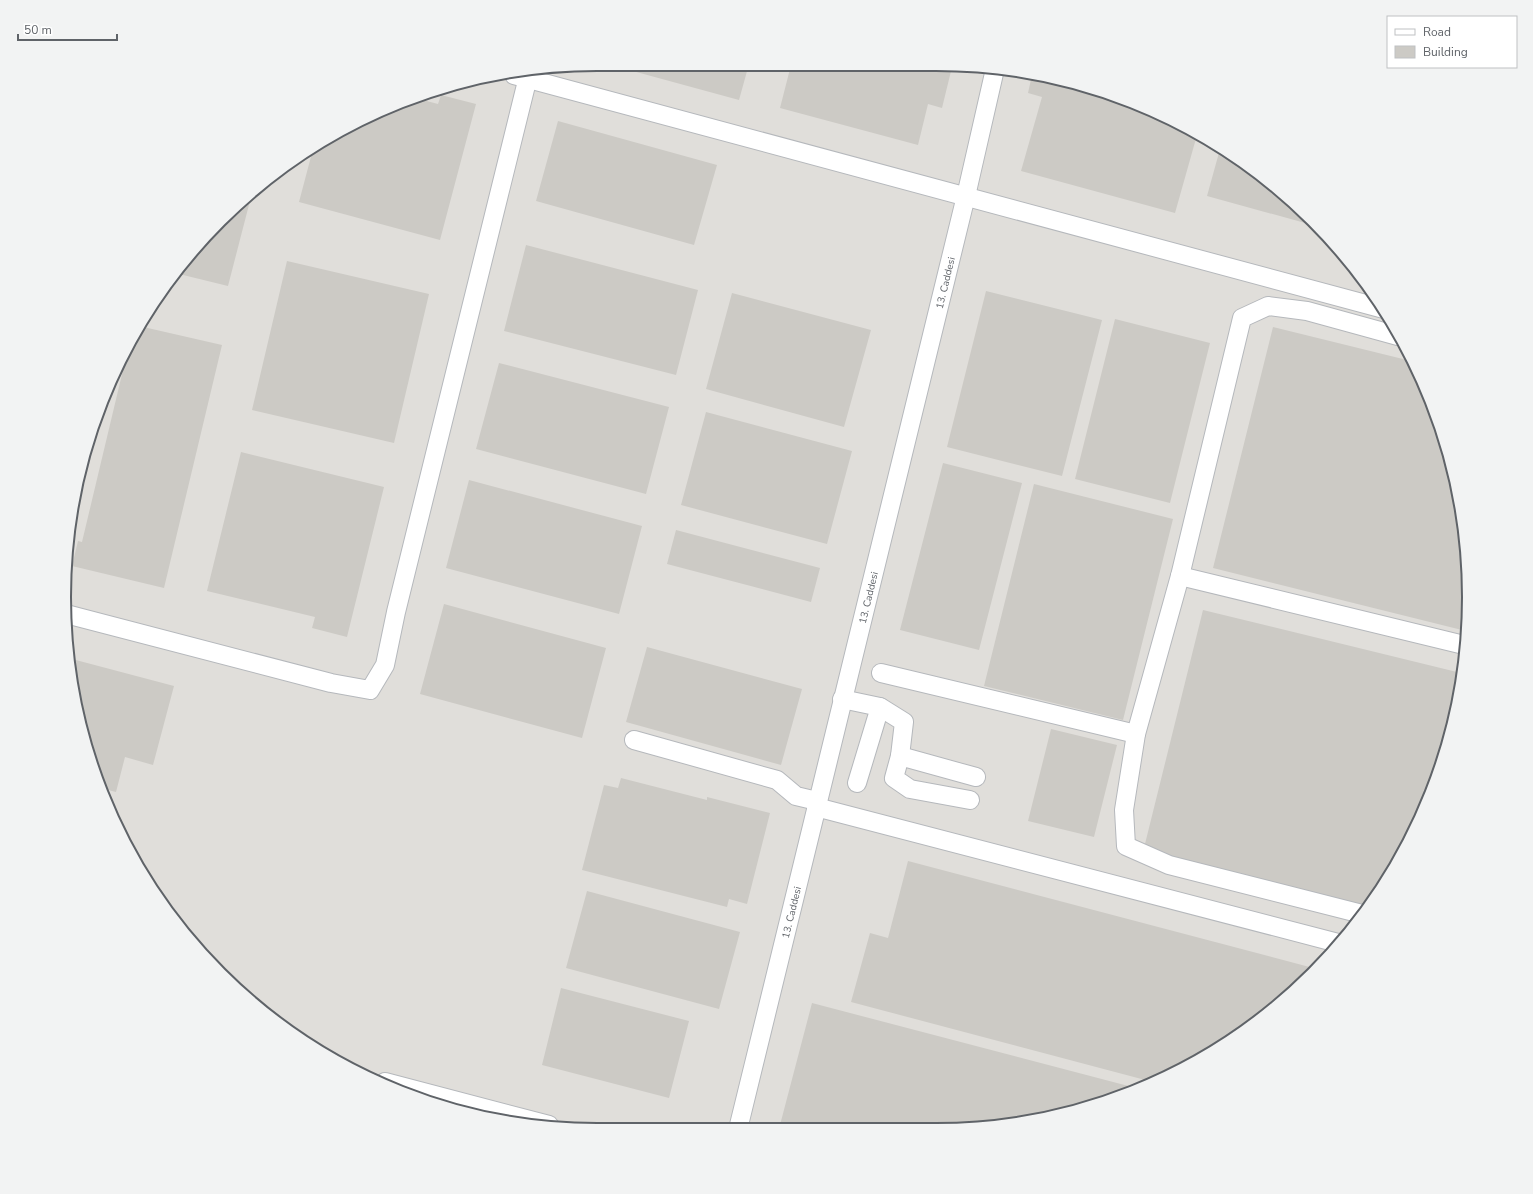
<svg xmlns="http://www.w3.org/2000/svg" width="1533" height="1194" viewBox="0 0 1533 1194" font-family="'Nunito Sans',sans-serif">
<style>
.industrial{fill:#e0deda}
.building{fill:#cccac5}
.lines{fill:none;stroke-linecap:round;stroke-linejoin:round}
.minor-casing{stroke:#b5b8bc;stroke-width:20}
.minor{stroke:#fff;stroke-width:18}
.labels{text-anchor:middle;stroke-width:3.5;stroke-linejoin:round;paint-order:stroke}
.street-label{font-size:10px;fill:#5f6368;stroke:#fff}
.rim{fill:none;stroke:#5f6368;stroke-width:2}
</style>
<rect width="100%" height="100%" fill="#f1efe8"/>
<path class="industrial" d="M597,64L971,65L1074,82L1172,119L1260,174L1337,245L1379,301L1429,393L1459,493L1469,597L1459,701L1428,801L1379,893L1313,974L1232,1040L1108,1102L1005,1125H527L425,1102L301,1040L220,974L154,893L105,801L82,735L64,597L82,459L135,331L220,220L330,136L459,82Z"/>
<path class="building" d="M607,64H749L739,100Z
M791,65H945L952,67L942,108L928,104L918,145L780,108Z
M1032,75L1074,82L1172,119L1197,135L1175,213L1021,171L1042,97L1028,93Z
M441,95L476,104L440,240L299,202L313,149L330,136L419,99L438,104Z
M558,121L717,165L694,245L536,201Z
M1220,149L1260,174L1316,226L1207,196Z
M251,197L228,286L179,274L220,220Z
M526,245L698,290L676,375L504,331Z
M287,261L429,294L394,443L252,410Z
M986,291L1102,320L1062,476L947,447Z
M732,293L871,330L844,427L706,389Z
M1115,319L1210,343L1170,503L1075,479Z
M139,326L222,345L164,588L72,566L78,541L82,542L128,349L135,331Z
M1273,327L1411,361L1429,393L1459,493L1469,597L1466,631L1213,568Z
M499,363L669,407L646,494L476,449Z
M706,412L852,451L827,544L681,505Z
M241,452L384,487L347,637L312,628L315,617L207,591Z
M943,463L1022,483L979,650L900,630Z
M469,480L642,526L619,614L446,568Z
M1034,484L1173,519L1123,720L984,686Z
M676,530L820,568L811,602L667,564Z
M444,604L606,648L582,738L420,694Z
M1203,610L1461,673L1459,701L1428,801L1379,893L1367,908L1143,852Z
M647,647L802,689L781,765L626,722Z
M72,659L174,686L153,765L125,757L116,792L100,788L82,735Z
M1051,729L1117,745L1094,837L1028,821Z
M621,778L707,800V797L770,813L747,904L729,899L727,907L582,870L604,785L618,788Z
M908,861L1317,969L1313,974L1232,1040L1149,1081L851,1002L870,933L888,938Z
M587,891L740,932L719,1009L566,968Z
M561,988L689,1021L669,1098L542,1065Z
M812,1003L1136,1088L1108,1102L1005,1125H780Z"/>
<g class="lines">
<g class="minor-casing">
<g id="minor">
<path d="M514,75L1384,309"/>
<path d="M1180,576L1464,645"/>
<path d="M66,614L331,683L370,690L385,665L396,612L529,73"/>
<path d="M881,673L1136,734"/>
<path d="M842,699L880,707L904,722L900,756L894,778L910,789L970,800"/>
<path d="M634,740L777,780L796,796L817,801"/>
<path d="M900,756L976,777"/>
<path d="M857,783L880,707"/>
<path d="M816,807L1338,943"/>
<path d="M1362,914L1169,865L1126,846L1124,810L1136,734L1180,576L1242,318L1268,306L1307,311L1398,336"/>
<path d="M385,1082L549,1125"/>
<path id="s1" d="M739,1125L966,196L995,69"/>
</g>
</g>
<use href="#minor" class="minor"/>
</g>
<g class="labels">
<g class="street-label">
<text dy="4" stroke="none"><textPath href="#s1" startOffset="867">13. Caddesi</textPath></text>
<text dy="4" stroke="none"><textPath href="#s1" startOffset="543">13. Caddesi</textPath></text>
<text dy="4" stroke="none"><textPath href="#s1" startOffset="219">13. Caddesi</textPath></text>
</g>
</g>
<path d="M0 0H1533V1194H0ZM597 71H936A526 526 0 0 1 1462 597V597A526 526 0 0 1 936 1123H597A526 526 0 0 1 71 597V597A526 526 0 0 1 597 71Z" fill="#f2f3f3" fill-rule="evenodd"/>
<path class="rim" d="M597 71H936A526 526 0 0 1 1462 597V597A526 526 0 0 1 936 1123H597A526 526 0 0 1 71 597V597A526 526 0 0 1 597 71Z"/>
<rect x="1387" y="16" width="130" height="52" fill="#ffffff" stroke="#bfc1c3"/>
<rect x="1395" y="29" width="20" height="6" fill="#ffffff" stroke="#bfc1c3"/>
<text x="1423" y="36" font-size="12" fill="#5f6368">Road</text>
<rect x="1395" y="46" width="20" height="12" fill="#cccac5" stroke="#bfc1c3"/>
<text x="1423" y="56" font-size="12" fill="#5f6368">Building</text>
<path d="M18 34v6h99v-6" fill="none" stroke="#5f6368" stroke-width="2"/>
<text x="24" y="34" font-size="12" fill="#5f6368" stroke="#ffffff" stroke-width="3" paint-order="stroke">50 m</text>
</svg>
